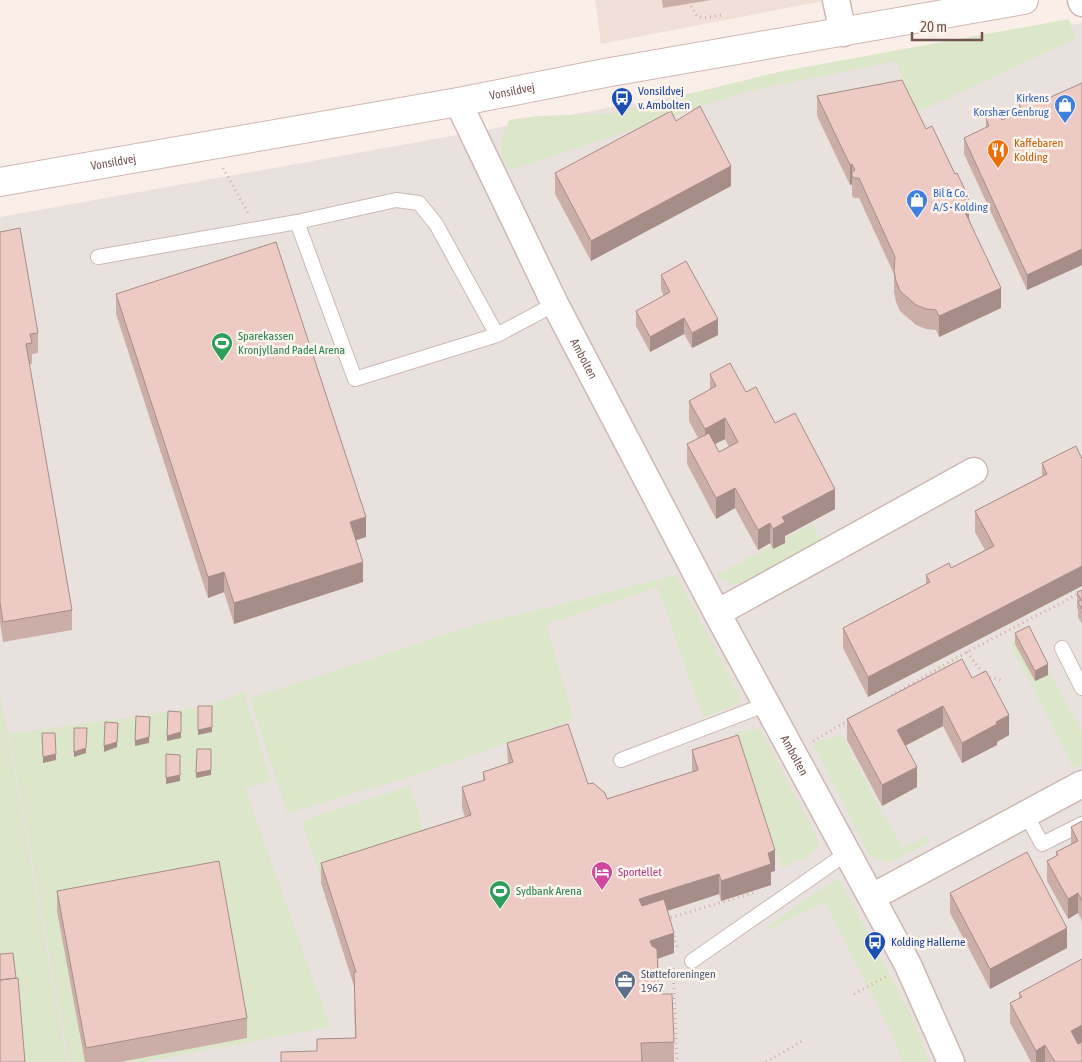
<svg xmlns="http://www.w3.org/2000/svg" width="1082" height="1062" viewBox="0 0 1082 1062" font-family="'Asap Condensed',sans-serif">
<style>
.residential{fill:#f1e0d7}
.industrial{fill:#e9e1de}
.green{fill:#dbe7c8}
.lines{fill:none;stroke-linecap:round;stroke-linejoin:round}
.service-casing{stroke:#cdb8b2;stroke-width:16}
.minor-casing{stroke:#cdb8b2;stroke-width:29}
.secondary-casing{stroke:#d0b7b0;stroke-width:30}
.path{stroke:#d2ada6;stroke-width:3;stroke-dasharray:1 4;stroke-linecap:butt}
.service{stroke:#fff;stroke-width:14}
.minor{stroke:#fff;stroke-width:26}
.secondary{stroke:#fff;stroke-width:28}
.wall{fill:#ccaea8;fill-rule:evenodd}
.shaded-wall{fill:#a68d88}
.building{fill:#edcac3;stroke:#a68d88}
.labels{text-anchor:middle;stroke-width:5;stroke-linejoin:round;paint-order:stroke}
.street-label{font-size:12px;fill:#72544f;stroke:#fdf4ee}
.transit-label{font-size:12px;fill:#164399;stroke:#fdf4ee;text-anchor:start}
.shop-label{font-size:12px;fill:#366cbe;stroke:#fdf4ee;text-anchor:end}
.food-label{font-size:12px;fill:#c56008;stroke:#fdf4ee;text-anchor:start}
.leisure-label{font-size:12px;fill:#27864d;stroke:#fdf4ee;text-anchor:start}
.hotel-label{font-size:12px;fill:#b23c85;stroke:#fdf4ee;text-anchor:start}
.service-label{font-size:12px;fill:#4e5e75;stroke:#fdf4ee;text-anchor:start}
</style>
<rect width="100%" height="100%" fill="#faefe8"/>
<path class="residential" d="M595,0H828L601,44Z"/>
<path class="industrial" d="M1082,23V1062H0V217Z"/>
<path class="green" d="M1069,19L1075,39L931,106L916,111L896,62H892L749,91L512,170L504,165L501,143L509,120L537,116L609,114L778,72Z
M813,524L821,542L749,583L732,584L716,575Z
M676,575L740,696V703L703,717L658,588L670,583L546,624L574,720L406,778L287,813L250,698L478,624L558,605Z
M1030,634L1082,732V764L1073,768L1010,643Z
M0,692L67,1062H22L0,965Z
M244,692L271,781L245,788L330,1027L143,1062H69L9,734L203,707Z
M760,729L815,834L819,846L811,855L782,868L733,733Z
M842,734L882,813L904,848L927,836L928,843L889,863L869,855L813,743Z
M410,786L428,845L321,878L302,821Z
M839,879L912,1017L929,1062H902L892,1033L825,902L775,927L763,931L815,892Z"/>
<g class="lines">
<g class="service-casing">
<path id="service" d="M297,222L355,379L497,335L555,304
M98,257L297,222L396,200L419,203L436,224L497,335
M1062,648L1082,688
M621,760L767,704
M1026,814L1042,844L1082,824
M692,961L847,853"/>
</g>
<g class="minor-casing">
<g id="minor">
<path d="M836,0L843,33"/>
<path d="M1081,0L1082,3"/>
<path id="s1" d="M458,102L555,304L717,613L908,965L951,1062"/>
<path d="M717,613L974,471"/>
<path d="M872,897L1082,784"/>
</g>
</g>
<g class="secondary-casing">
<g id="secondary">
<path id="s2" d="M0,182L458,102L605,73L1024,0"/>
</g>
</g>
<path class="path" d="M691,6L697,16L704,18L721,15
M223,168L248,213
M967,652L985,676L1004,681
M887,698L967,652L1082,592
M813,741L849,720
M670,921L669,918L756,892
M674,936L678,950
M673,968L677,1062
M854,994L887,976
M766,1062L804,1040"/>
<use href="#service" class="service"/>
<use href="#minor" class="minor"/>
<use href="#secondary" class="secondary"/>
</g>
<path class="wall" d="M662,0H711L663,8Z
M1082,83V265L1027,290L964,154V138L986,128V118L1002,120L1019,112V104H1035Z
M817,96L969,218L1001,308L939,337L936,330L926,329L916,325L900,311L896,302L894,292V274L859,198H854L852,196V185H850L817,116Z
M676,121L731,186L591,261L555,194V173Z
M0,232L38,333V353L32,354V364H29L72,610V630L3,642L0,622Z
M661,275L718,335L692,348L684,334L650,352L636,326V311L664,296L661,290Z
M116,294L366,537L356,540L363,582L234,624L224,592L208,598L116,314Z
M710,374L746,392L775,423L835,509L785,536V543L773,549L770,543L758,550L735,508L716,519L687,464V444L698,438L689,421V401L710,390ZM725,439L729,447L719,452L715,444Z
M1082,459L868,697L843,648V628L926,584V575L951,568L985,550L975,532V511L1042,476V463Z
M1082,590V624L1078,617V610L1077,608V592Z
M1015,633L1048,675L1035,681L1015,644Z
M972,678L1009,735L997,742V745L962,763L943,726L905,746L917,787L882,806L847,740V719Z
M507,743L588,784L607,799L693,772L692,770V750L775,871L771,872V885L721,901L719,894L667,911L674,953L658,959L659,994L674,1042V1062H281L317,1051V1039L355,1038L354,986L321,883V863L465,817L462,808V787L483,781V772L508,764Z
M1082,821V921L1078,913L1068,919L1047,881V861L1056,856V852L1071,844V827Z
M57,891L247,1018V1038L120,1062H85L57,911Z
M950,893L1067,948L990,989L950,913Z
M1019,993L1082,1062H1031L1010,1023V1003L1019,998Z"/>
<path class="shaded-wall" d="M852,164V184L850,185V165Z
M731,166V186L591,261V241Z
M969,198V218H968L964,230V200Z
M1082,249V265L1027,290V275Z
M1001,288V308L939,337V316Z
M684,318V334L650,352V337Z
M718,319V335L692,348V333Z
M725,418V439L705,449V429Z
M735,488V508L716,519V498Z
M835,489V509L785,536V543L773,549V529L782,517Z
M366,517V537L350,542V522Z
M770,523V543L758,550V530Z
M363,562V582L234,624V603Z
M1082,566V586L868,697V677Z
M224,572V592L208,598V577Z
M1048,664V675L1035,681V671Z
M943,706V726L897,750V730Z
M181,712V738L167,741V736Z
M1009,715V735L997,742V745L962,763V743L996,722Z
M150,717L149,743L135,746V741Z
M118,723L117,747L104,752V746Z
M212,727V732L198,735V730Z
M86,748V753L74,757V752Z
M56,754V760L43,763V757Z
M211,754V775L196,778V773Z
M180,760V781L166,784V778Z
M917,767V787L882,806V785Z
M775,850V871L771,872V885L721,901V881L768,853Z
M719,874V894L639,920V899Z
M1078,893V913L1068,919V899Z
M1067,928V948L990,989V969Z
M674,933V953L650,961V941Z
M1082,1025V1045L1071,1051V1031Z
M1045,1045V1062H1036V1051Z"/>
<path class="building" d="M902,80L926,129L932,126L955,174L957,173L969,198L964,200L968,208L964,210L1001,288L939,316L936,310L926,309L916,305L900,291L896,281L894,271L895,257L859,178H854L852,176V172L855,170L852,164L850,165L817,96Z
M1082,83V249L1027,275L964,138L989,126L986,118L998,112L1002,120L1022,111L1019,104L1032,98L1035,104Z
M700,106L731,166L591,241L555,173L671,111L676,121Z
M20,228L38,333L30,334L32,343L26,344L72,610L3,622L0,602V232Z
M276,242L366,517L350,522L363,562L234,603L224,572L208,577L116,294Z
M686,261L718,319L692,333L684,318L650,337L636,311L670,292L661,275Z
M730,363L746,392L756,387L775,423L795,413L835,489L782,517L785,522L773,529L770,523L758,530L735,488L716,498L687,444L709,433L719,452L738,442L725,418L705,429L689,401L716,386L710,374Z
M1076,446L1082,459V566L868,677L843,628L930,582L926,575L949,563L951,568L994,546L975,511L1047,474L1042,463Z
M1082,590V609L1078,602L1081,600L1077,592Z
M1029,626L1048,664L1035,671L1015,633Z
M962,659L972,678L986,671L1009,715L996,722L997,724L962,743L943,706L897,730L917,767L882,785L847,719Z
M198,706H212V727L198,730Z
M168,711L181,712V732L167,736Z
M136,716L150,717L149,737L135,741Z
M105,722L118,723L117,742L104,746Z
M568,724L588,784L593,783L605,793L607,799L698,770L692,750L738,735L775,850L768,853L771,864L721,881L719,874L639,899L642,906L664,899L674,933L650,941L652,946L657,949L659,994H672L674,1042L641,1043L642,1062H281V1052L317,1051V1039L356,1038L354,972H356L321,863L471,815L462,787L485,780L483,772L513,762L507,743Z
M74,728H87L86,748L74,752Z
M42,733H55L56,754L43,757Z
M197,749H211V770L196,773Z
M166,754L180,755V775L166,778Z
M1082,821V901L1078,893L1068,899L1047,861L1058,855L1056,852L1078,841L1071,827Z
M1027,852L1067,928L990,969L950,893Z
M219,861L247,1018L86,1048L57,891Z
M13,953L16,978L0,980V954Z
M1082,959V1025L1071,1031L1078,1044L1082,1042V1062H1055L1045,1045L1036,1051L1010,1003L1022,997L1019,993Z
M18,978L25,1062H0V980Z"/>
<defs>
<g id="bus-pin" transform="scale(1.125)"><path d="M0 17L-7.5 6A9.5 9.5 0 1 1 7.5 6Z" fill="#1a4fb4" stroke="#fdf4ee"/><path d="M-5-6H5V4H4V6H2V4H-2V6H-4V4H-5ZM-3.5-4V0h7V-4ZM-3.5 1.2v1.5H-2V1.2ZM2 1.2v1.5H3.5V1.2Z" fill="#fff"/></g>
<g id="shop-pin" transform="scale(1.125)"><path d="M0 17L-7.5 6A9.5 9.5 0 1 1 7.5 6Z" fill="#3f7fe0" stroke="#fdf4ee"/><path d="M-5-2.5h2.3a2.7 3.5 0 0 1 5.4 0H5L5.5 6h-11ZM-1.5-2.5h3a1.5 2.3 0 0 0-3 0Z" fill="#fff"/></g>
<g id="restaurant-pin" transform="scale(1.125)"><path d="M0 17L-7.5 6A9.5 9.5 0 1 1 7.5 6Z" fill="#e8710a" stroke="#fdf4ee"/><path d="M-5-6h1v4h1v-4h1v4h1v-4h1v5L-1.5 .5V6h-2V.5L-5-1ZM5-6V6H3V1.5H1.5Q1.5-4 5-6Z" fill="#fff"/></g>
<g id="stadium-pin" transform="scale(1.125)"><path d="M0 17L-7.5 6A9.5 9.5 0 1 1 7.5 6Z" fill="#2e9e5b" stroke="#fdf4ee"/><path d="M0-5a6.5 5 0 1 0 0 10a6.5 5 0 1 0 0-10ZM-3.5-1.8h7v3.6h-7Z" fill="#fff"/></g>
<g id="hotel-pin" transform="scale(1.125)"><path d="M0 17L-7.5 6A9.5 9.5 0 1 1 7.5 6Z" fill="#d1479c" stroke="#fdf4ee"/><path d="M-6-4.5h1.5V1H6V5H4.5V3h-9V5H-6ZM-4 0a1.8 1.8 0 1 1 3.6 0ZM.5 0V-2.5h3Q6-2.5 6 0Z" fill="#fff"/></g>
<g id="office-pin" transform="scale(1.125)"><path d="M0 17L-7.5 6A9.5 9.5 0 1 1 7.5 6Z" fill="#5c6f8a" stroke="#fdf4ee"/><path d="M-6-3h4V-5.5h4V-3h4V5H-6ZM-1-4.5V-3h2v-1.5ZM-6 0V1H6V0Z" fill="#fff"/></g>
</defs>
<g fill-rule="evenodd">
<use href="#bus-pin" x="622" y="98"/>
<use href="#shop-pin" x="1065" y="105"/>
<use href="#restaurant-pin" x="998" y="150"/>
<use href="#shop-pin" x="917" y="200"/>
<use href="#stadium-pin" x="222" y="343"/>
<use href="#hotel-pin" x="602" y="872"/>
<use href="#stadium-pin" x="500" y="891"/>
<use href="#bus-pin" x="875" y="942"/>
<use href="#office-pin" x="625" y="981"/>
</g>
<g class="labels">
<g class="street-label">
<text dy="4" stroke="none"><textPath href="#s2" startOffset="520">Vonsildvej</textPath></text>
<text dy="4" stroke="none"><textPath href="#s2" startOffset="115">Vonsildvej</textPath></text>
<text dy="4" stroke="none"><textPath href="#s1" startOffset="286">Ambolten</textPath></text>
<text dy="4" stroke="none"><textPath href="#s1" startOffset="735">Ambolten</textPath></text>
</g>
<g class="transit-label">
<text x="638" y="95">Vonsildvej<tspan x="638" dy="14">v. Ambolten</tspan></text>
<text x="891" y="946">Kolding Hallerne</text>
</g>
<g class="shop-label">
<text x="1049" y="102">Kirkens<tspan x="1049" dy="14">Korshær Genbrug</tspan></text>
<text x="933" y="197" text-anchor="start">Bil &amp; Co.<tspan x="933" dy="14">A/S - Kolding</tspan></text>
</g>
<g class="food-label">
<text x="1014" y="147">Kaffebaren<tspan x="1014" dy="14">Kolding</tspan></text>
</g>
<g class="leisure-label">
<text x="238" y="340">Sparekassen<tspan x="238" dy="14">Kronjylland Padel Arena</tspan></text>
<text x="516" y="895">Sydbank Arena</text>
</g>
<g class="hotel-label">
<text x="618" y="876">Sportellet</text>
</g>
<g class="service-label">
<text x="641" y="978">Støtteforeningen<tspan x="641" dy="14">1967</tspan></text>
</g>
</g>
<path d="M912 32v8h70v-8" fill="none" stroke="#72544f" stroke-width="2.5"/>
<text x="920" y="32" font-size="15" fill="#72544f" stroke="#fdf4ee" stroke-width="4" paint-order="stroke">20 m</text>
</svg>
